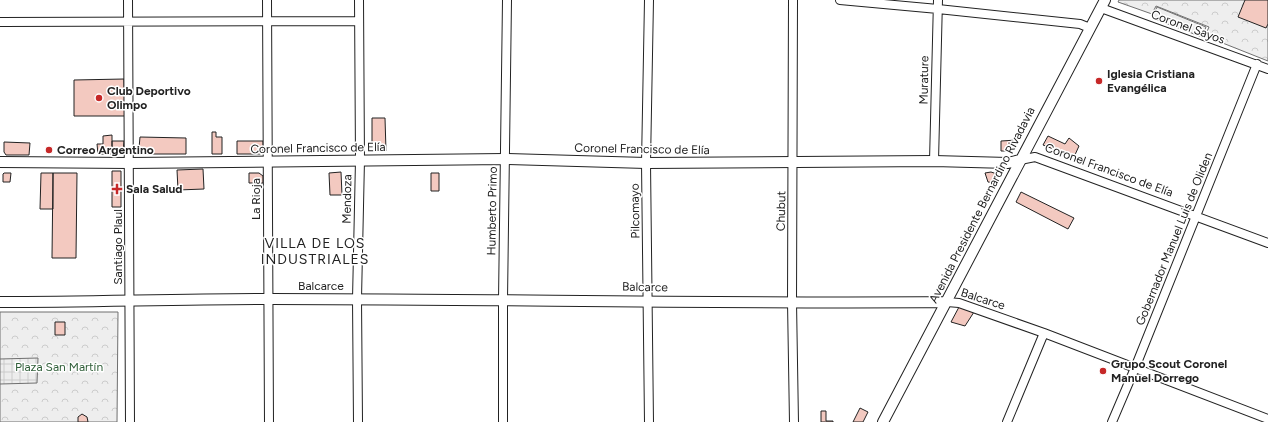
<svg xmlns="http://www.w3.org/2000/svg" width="1268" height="422" viewBox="0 0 1268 422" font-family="Figtree,sans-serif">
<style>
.park{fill:url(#park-crowns);stroke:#6f6f6f}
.parking{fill:#ededed;stroke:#6f6f6f}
.plaza{fill:url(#plaza-grid);stroke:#6f6f6f}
.building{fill:#f3c9c0;stroke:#222}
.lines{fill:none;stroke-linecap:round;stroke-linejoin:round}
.minor-casing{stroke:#222;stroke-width:10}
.tertiary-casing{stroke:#222;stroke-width:12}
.minor{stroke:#fff;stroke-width:8}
.tertiary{stroke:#fff;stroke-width:10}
.poi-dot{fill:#c62828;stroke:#fff;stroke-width:1.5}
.labels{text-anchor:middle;stroke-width:3;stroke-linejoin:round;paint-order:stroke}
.street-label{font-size:12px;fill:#222;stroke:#fff}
.poi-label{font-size:12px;font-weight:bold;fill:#222;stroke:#fff;text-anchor:start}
.park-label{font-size:12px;fill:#2f5e38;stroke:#fff}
.quarter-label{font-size:14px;letter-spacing:1px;fill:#222;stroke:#fff}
</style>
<defs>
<pattern id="park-crowns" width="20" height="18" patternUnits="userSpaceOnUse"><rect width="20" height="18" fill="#eee"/><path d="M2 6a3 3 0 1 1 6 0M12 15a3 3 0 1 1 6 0" fill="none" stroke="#ccc"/></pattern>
<pattern id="plaza-grid" width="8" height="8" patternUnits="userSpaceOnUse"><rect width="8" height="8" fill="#ededed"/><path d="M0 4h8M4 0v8" fill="none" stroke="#cbcbcb"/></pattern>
</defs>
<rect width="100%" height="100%" fill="#fff"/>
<path class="park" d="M1119,0H1268V61L1205,36L1209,27L1156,6L1152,14L1118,2Z
M0,312H118L117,422H0Z"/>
<path class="parking" d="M1157,7L1206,27L1202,37L1152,18Z"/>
<path class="plaza" d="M38,358L37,383L0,384V359Z"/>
<path class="building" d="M1245,0H1268V24L1266,28L1238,17Z
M124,79L125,116H74V80Z
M372,118H385L386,151H379L372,146Z
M212,132H216V137H222V154H212Z
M112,135V154H98L97,144H103V136Z
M1048,136L1065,144L1069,138L1079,146L1074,157L1043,145Z
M140,137L186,138V154H146L139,148Z
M1017,140L1013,149L1009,151H1001V141Z
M112,141H124L123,152L122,154H112Z
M237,141H263V152L260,154H237Z
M4,142L30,143L29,155H6L4,152Z
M203,169L204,189L178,190L177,170Z
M112,171H121V207H112Z
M341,172L342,195H330L329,173Z
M991,172L997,174L995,183L988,182L985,173Z
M4,173H11L10,182H3V174Z
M41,173H53V209H40Z
M53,173H77L76,258H52Z
M249,173H259L263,176V183H249Z
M431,173H439V191H431Z
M1021,192L1074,218L1068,229L1016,202Z
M959,307L974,312L965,326L951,322Z
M55,322H65V335H55Z
M860,408L868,412L863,422H853Z
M821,411H826V421H833V422H821Z
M82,414L87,417L88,422H78V417Z"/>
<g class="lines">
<g class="minor-casing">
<path id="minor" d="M128,0L130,422
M267,0L269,422
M793,0L792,302L794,422
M840,0L938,9L1080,24L1090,28
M1101,8L1268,69
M0,22L359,21
M1020,160L1035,157L1268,243
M934,161L938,0
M947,302L959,303L1044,333L1268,419
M358,422L357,299L360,160L359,0
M503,422V300L507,0
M649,422L646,163L649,0
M1007,422L1044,333
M1112,422L1135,368L1257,64"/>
</g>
<g class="tertiary-casing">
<path id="tertiary" d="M0,162L130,163L505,159L646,163L934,161L1008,163L1020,160
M0,302C90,302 181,299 271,299C497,299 722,304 947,302
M883,422C958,282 1030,140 1105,0"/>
</g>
<use href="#minor" class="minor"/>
<use href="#tertiary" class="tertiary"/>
</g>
<g class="poi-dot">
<circle cx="1099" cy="81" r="4"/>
<circle cx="99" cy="98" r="4"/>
<circle cx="49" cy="150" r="4"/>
<path d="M115 183h4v4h4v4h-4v4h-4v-4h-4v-4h4z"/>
<circle cx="1103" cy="371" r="4"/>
</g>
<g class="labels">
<g class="street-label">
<text transform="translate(1188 27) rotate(20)" y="4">Coronel Sayos</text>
<text transform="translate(924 80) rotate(-89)" y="4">Murature</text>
<text transform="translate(318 148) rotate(-1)" y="4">Coronel Francisco de Elía</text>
<text transform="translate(642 149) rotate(1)" y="4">Coronel Francisco de Elía</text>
<text transform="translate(1109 170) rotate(20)" y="4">Coronel Francisco de Elía</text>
<text transform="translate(256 199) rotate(-90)" y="4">La Rioja</text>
<text transform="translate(347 199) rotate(-89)" y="4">Mendoza</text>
<text transform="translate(982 205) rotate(-63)" y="4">Avenida Presidente Bernardino Rivadavia</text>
<text transform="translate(492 211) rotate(-89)" y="4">Humberto Primo</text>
<text transform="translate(635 211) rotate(-91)" y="4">Pilcomayo</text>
<text transform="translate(781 211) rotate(-89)" y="4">Chubut</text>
<text transform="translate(1174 239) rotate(-68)" y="4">Gobernador Manuel Luis de Oliden</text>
<text transform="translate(118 247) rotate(-90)" y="4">Santiago Plaul</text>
<text x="321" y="290">Balcarce</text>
<text transform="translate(645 287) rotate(1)" y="4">Balcarce</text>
<text transform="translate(983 299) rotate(18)" y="4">Balcarce</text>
</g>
<g class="poi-label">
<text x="1107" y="78">Iglesia Cristiana<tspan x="1107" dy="14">Evangélica</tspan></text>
<text x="107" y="95">Club Deportivo<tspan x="107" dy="14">Olimpo</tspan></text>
<text x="57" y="154">Correo Argentino</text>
<text x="126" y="193">Sala Salud</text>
<text x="1111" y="368">Grupo Scout Coronel<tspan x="1111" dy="14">Manuel Dorrego</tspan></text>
</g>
<g class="park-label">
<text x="59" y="371">Plaza San Martín</text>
</g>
<g class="quarter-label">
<text x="315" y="248">VILLA DE LOS<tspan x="315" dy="16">INDUSTRIALES</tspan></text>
</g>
</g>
</svg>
